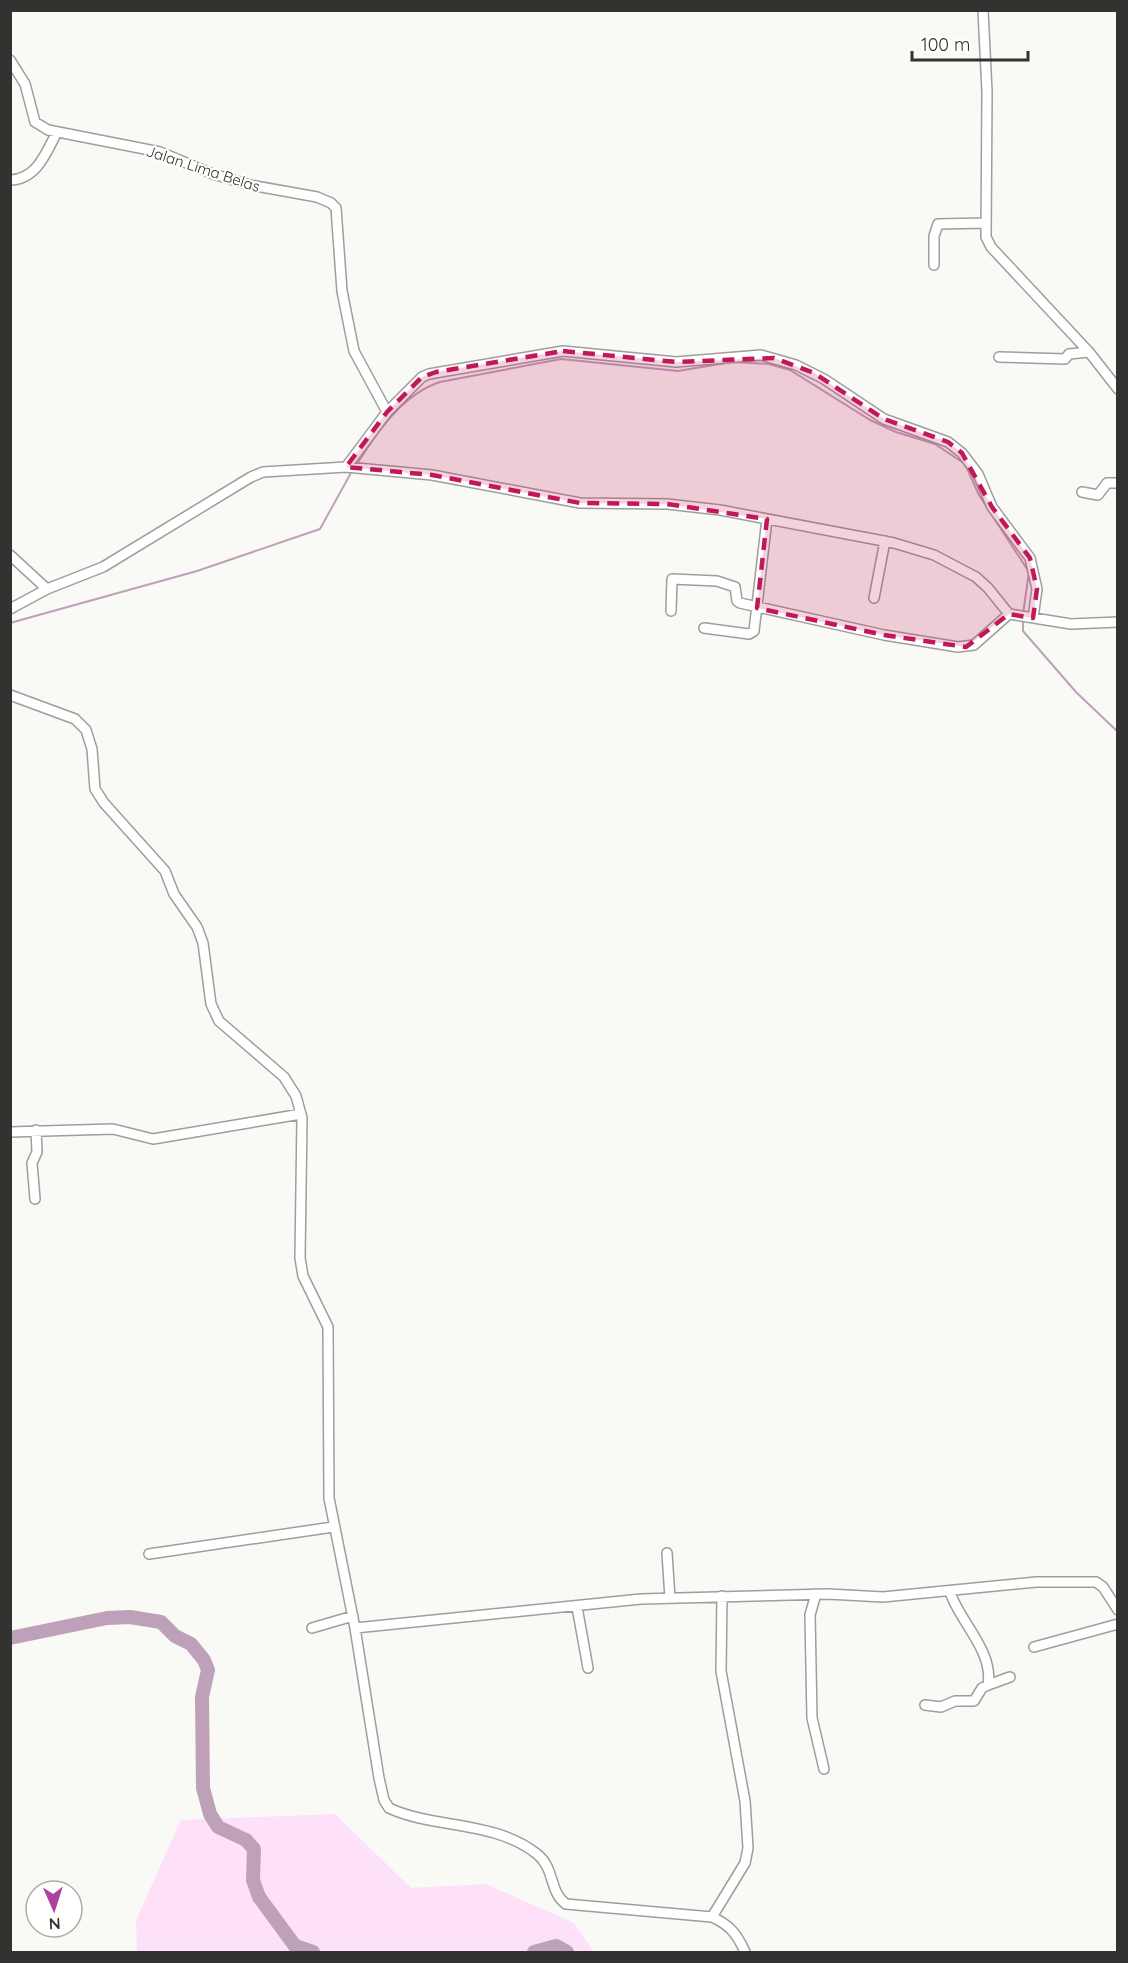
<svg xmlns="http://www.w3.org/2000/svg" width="1128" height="1963" viewBox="0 0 1128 1963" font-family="Quicksand,sans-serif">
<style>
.green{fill:#fee0f8}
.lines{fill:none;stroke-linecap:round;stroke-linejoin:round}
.stream{stroke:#bea1b8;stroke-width:2}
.river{stroke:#bea1b8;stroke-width:14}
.minor-casing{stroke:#9e9e9b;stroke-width:12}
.minor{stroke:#fff;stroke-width:9}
.marked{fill:#c2185b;fill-opacity:0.2;stroke:#c2185b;stroke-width:4.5;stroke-dasharray:12 8;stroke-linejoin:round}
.labels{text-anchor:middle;stroke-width:4.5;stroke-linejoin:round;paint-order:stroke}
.street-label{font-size:15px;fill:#323231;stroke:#fffffe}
</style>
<rect width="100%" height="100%" fill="#f9f9f6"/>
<path class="green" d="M335,1814L411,1888L486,1884L574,1923L594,1952H137L136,1920L181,1820Z"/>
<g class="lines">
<path class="stream" d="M357,464C377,432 403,394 440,382L561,359L678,371L732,362L769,364L790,370L870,420L896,432L935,444L965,464L979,495L1029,572L1023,614
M1023,620V631L1076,692L1118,732
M10,623L197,571L320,529L352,471"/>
<path class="river" d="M10,1638L107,1618L130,1617L161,1622L175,1636L191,1644L204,1660L208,1670L202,1697L203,1788L210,1814L218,1827L246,1840L254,1849L253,1880L259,1897L295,1946L313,1952
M534,1952L556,1946L567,1952"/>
<g class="minor-casing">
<path id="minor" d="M983,10L987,92L986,237L991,247L1089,352L1118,389
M10,60L25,84L35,122L48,130L160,152L213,174L250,185L317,197L331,203L336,208L342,291L354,351L387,412L346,467
M10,180C37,179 46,153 57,132
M934,265V236L938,224L985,223
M999,357L1065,359L1069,354L1089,352
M387,412L422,377L429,374L563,351L676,362L761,355L796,365L824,379L884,419L948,442L962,453L978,474L992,507L1030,558L1037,589L1033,618
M1082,492L1098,495L1107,483H1118
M10,555L47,589
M874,598L885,541
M10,609L47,589L103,567L251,477L263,472L346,467L432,475L580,503L667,504L720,510L894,543L934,555L976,577L988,588L1009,614L1071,624L1118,622
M671,611L672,579L717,581L735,587L737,601L740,603L884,635L958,647L974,645L1009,614
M704,628L749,634L754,631L767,519
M10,695L75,719L86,730L92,749L95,789L104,803L165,871L174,894L197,927L203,943L211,1004L219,1021L284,1077L296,1096L302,1118L300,1258L303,1276L328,1327L329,1498L355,1628L641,1599L828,1594L883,1597L1036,1582H1096L1103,1587L1118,1610
M10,1132L113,1129L153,1139L301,1114
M35,1199L32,1163L37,1152L36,1130
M667,1553L670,1598
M149,1554L333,1527
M816,1594L810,1615L812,1718L824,1769
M577,1607L588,1668
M312,1628L353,1616
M355,1628L379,1778L384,1800L389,1808C434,1829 494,1820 537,1854C555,1868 549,1892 566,1904L712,1917C730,1925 737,1934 745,1952
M1034,1647L1118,1624
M988,1685L1010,1677
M925,1705L941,1707L955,1701H974L982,1688L988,1685C994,1651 959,1621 950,1592
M712,1917L745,1863L748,1848L745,1801L721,1671L722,1596"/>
</g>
<use href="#minor" class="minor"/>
</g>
<path class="marked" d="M563,351L676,362L774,358L814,373L884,419L948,442L962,453L992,507L1030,558L1037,589L1033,618L1009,614L966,647L884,635L757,608L767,519L667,504L580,503L432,475L346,467L387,412L422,377L436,372Z"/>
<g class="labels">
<g class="street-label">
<text transform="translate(203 169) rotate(18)" y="5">Jalan Lima Belas</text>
</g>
</g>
<rect width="1128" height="1963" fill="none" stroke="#323231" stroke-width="24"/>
<g transform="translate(54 1909) rotate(177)"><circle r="28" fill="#fffffe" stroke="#adadac" stroke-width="1.5"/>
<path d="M0-4.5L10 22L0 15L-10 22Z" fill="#ae41a0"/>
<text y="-9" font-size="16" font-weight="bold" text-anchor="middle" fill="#323231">N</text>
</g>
<path d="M912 51v9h116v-9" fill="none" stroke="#323231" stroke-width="3"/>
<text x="921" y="51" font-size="18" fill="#323231" stroke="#fffffe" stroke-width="4.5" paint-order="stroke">100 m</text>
</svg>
